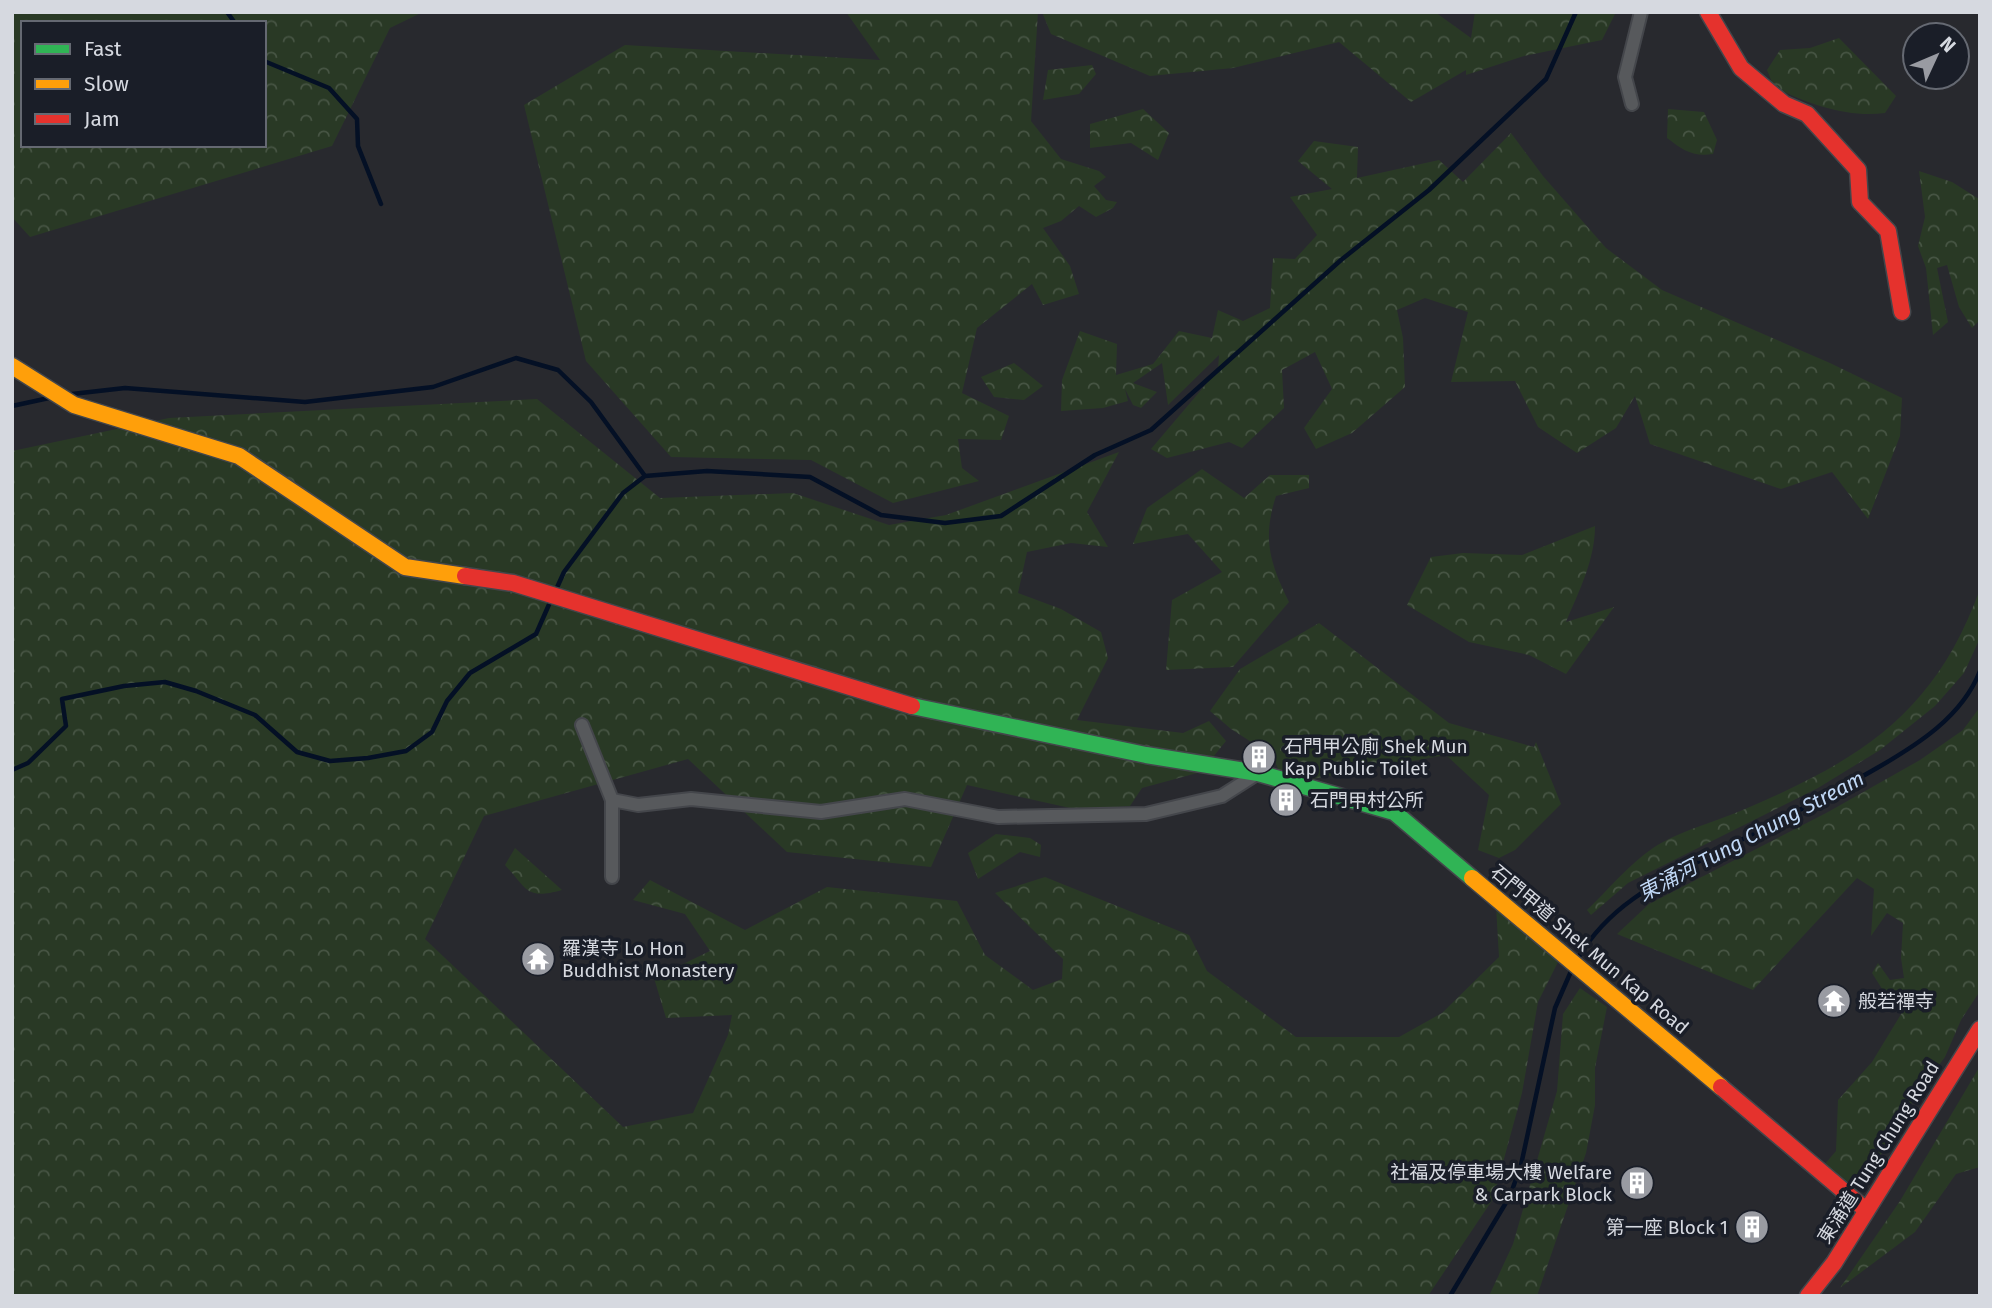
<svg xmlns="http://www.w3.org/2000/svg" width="1992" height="1308" viewBox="0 0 1992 1308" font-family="'Fira Sans','Noto Sans TC',sans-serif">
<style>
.forest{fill:url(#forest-crowns);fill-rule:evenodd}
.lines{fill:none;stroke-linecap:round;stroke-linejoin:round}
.stream{stroke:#041025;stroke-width:4.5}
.street-casing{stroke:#44464b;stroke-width:16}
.fast-casing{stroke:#44464b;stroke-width:19}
.slow-casing{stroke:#44464b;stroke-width:19}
.jam-casing{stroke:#44464b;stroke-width:19}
.street{stroke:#57595c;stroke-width:12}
.fast{stroke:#30b455;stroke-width:16}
.slow{stroke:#ff9f0a;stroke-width:16}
.jam{stroke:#e5322d;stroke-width:16}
.labels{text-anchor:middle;stroke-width:7;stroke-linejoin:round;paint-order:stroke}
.poi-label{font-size:19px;fill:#d6d9e0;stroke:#1a1e28;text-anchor:start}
.street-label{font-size:19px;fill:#d6d9e0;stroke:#1a1e28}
.water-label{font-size:21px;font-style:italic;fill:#c0d8f6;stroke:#1a1e28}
</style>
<defs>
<pattern id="forest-crowns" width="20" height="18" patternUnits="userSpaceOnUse" patternTransform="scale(1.75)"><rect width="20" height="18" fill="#293925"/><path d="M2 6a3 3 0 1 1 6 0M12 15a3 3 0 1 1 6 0" fill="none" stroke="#475544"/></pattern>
</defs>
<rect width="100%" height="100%" fill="#28292e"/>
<path class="forest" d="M12,12H423L390,28L332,146L30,237L12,217ZM23,23H264V145H23Z
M846,12H1038L1031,121L1061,159L1099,171L1106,177L1094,186L1106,200L1117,202L1113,208L1096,217L1079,206L1061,221L1043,228L1070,266L1079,294L1043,305L1032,284L977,328L962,393L1009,416L1001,440L958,439L962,468L979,481L893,503L811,460L671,457L586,361L524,105L625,45L880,60Z
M1042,12H1435L1471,38L1475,12H1616L1602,40L1524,56L1466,75V70L1411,102L1339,42L1233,68L1150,76L1051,34Z
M1839,38L1896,96L1885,113C1848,118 1808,104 1774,87L1767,70L1780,50L1810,48Z
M1092,65L1096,74L1079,94L1043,100L1048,70Z
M1143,109L1169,133L1158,160L1131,143L1090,148V124Z
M1668,109L1704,112L1717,140L1713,154C1692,157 1683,150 1667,138Z
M1511,133L1543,176L1606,248L1662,290L1830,363L1902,398L1900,436L1868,519L1832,472L1781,489L1650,444L1635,396L1616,428L1577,453L1538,427L1515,381L1451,382L1468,312L1425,298L1397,310L1403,338L1405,387L1352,433L1316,449L1304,428L1332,389L1315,352L1282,370L1284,408L1242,448L1229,442L1167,458L1151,449L1218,370L1219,355L1168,405L1162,363L1133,383L1157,392L1141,408L1133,405L1125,389L1128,401L1103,408L1061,411L1062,380L1080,331L1117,344L1116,375L1153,364L1179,331L1212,338L1218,310L1243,321L1270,308L1273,258L1295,259L1317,235L1290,197L1332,189L1298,161L1314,141L1358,147L1357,178L1439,160L1463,182Z
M1919,171L1952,182L1979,199L1980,320L1972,328L1959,307L1947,265L1937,268L1948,322L1933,335L1926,268L1918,246L1925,217Z
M1014,363L1043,386L1024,400L994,397L981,377Z
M537,399L660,498L793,493L889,525L946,515L1119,452L1087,512L1108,547L1071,543L1027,552L1018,593L1061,609L1101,632L1108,658L1077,720L1183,733L1209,721L1226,741L1201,772L1142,788L1130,806L1079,810L967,785L931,867L787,852L688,759L484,816L425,939L623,1127L693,1113L728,1035L732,1015L666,1018L654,978L710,951L685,914L633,900L650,880L745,930L827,887L957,901L985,955L1033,990L1062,979L1063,959L995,893L1045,877L1189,935L1207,971L1296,1037H1399L1442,1013L1499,957L1496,906L1559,960L1538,1002L1522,1093L1493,1199L1428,1296H12V451L169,418Z
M1202,469L1244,498L1270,475H1309V488L1276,496C1262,539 1270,563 1289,602L1233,667L1166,670L1172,600L1222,572L1188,534L1133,544L1147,508Z
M1595,526C1595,560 1579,591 1566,622L1614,607L1566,674L1529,655L1469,642L1407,605L1431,557L1463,553L1522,555Z
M1980,589V638L1964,673L1935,706L1880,750L1818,788L1628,883L1591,915L1587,910C1608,890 1629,864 1653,848C1677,832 1717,821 1745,809C1862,759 1935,713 1980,589Z
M1319,623L1449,723L1534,747L1536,742L1561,804L1515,850L1499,858L1478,850L1489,795L1446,755L1284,784L1273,756L1231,729L1210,711L1240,669Z
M1980,707V991L1961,1020L1945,1057L1912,1102L1904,1121L1856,1191L1824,1165L1836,1151L1838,1100L1872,1062L1906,1006L1891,1003L1872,973L1878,963L1890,980L1904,978L1901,958L1903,923L1887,913L1871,936L1874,889L1857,878L1753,990L1617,934L1649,904L1828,812L1920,760L1963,730Z
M996,834L1030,838L1041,845L1040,857L1020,852L978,879L968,853Z
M515,848L562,890C526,900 528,890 505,865Z
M1580,988L1607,1007L1595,1068V1105L1586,1153L1537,1296H1489L1513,1244L1557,1091L1563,1014Z
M1980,1066V1167L1956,1174L1915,1232L1840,1288L1900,1201Z"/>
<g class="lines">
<path class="stream" d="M227,12L235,23
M264,61L329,88L357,119L358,146L381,204
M72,394L125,388L305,402L433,387L516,358L558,370L591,402L645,476
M12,406L49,398
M555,592L564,572L623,493L645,476L707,471L810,477L881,515L945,523L1001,516L1095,455L1151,430L1341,260L1429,190L1546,79L1576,12
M12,770L28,763L66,726L62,699L124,686L165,682L196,691L255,715L297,752L330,761L368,758L406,751L432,732L447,701L470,673L536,634L551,600
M1578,958C1612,900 1667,878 1725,848C1776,822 1827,797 1877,768C1917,745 1962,717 1980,671
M1450,1296L1510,1196L1521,1165L1555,1008L1572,969"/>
<g class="street-casing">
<path id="street" d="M1632,104L1625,77L1641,12
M582,725L612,800
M612,877V800L638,805L691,799L821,812L905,799L998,817L1146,814L1222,796L1258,773"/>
</g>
<g class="fast-casing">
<path id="fast" d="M912,706L1146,755L1258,773L1394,812L1472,878"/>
</g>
<g class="slow-casing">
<path id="slow" d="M12,366L74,405L239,456L405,567L465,576
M1472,878L1721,1087"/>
</g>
<g class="jam-casing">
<path id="jam" d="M1708,12L1741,68L1784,104L1807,114L1858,170L1860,202L1888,231L1902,312
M465,576L513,583L912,706
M1721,1087L1866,1210
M1808,1296L1834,1263L1980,1029"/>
</g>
<use href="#street" class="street"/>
<use href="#fast" class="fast"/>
<use href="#slow" class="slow"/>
<use href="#jam" class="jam"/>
</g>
<defs>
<g id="building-disc" transform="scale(1.75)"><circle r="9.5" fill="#999ba2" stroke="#1a1e28"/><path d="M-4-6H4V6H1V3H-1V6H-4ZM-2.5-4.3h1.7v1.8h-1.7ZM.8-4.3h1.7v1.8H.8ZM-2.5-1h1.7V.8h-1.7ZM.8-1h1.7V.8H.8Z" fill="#fff"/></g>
<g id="temple-disc" transform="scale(1.75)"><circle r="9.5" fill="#999ba2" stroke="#1a1e28"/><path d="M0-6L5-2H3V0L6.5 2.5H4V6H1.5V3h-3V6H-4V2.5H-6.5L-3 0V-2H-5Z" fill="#fff"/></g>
</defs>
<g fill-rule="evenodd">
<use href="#building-disc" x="1259" y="757"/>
<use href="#building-disc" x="1286" y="800"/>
<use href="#temple-disc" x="538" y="959"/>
<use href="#temple-disc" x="1834" y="1001"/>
<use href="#building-disc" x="1637" y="1183"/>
<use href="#building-disc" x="1752" y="1227"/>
</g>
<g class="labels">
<g class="poi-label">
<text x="1284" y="753">石門甲公廁 Shek Mun<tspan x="1284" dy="22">Kap Public Toilet</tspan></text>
<text x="1310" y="807">石門甲村公所</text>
<text x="562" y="955">羅漢寺 Lo Hon<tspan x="562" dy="22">Buddhist Monastery</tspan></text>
<text x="1858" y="1008">般若禪寺</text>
<text x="1612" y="1179" text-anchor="end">社福及停車場大樓 Welfare<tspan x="1612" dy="22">&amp; Carpark Block</tspan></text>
<text x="1728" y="1234" text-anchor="end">第一座 Block 1</text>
</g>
<g class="street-label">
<text transform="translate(1590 949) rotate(40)" y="7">石門甲道 Shek Mun Kap Road</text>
<text transform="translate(1878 1152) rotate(-58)" y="7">東涌道 Tung Chung Road</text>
</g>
<g class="water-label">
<text transform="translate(1751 836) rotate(-28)" y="7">東涌河 Tung Chung Stream</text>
</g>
</g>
<rect width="1992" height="1308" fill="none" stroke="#d6d9e0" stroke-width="28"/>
<rect x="21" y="21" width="245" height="126" fill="#1a1e28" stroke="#656972" stroke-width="2"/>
<rect x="35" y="44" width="35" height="10" fill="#30b455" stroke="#656972" stroke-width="2"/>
<text x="84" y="56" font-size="21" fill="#d6d9e0">Fast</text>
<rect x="35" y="79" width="35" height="10" fill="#ff9f0a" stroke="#656972" stroke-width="2"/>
<text x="84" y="91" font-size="21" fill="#d6d9e0">Slow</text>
<rect x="35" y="114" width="35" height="10" fill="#e5322d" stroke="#656972" stroke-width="2"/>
<text x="84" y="126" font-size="21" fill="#d6d9e0">Jam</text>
<g transform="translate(1936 56) rotate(46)"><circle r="33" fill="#1a1e28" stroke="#656972" stroke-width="2"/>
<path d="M0-5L12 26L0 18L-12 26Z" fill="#999ba2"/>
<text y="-10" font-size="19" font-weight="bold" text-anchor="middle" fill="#d6d9e0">N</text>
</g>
</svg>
